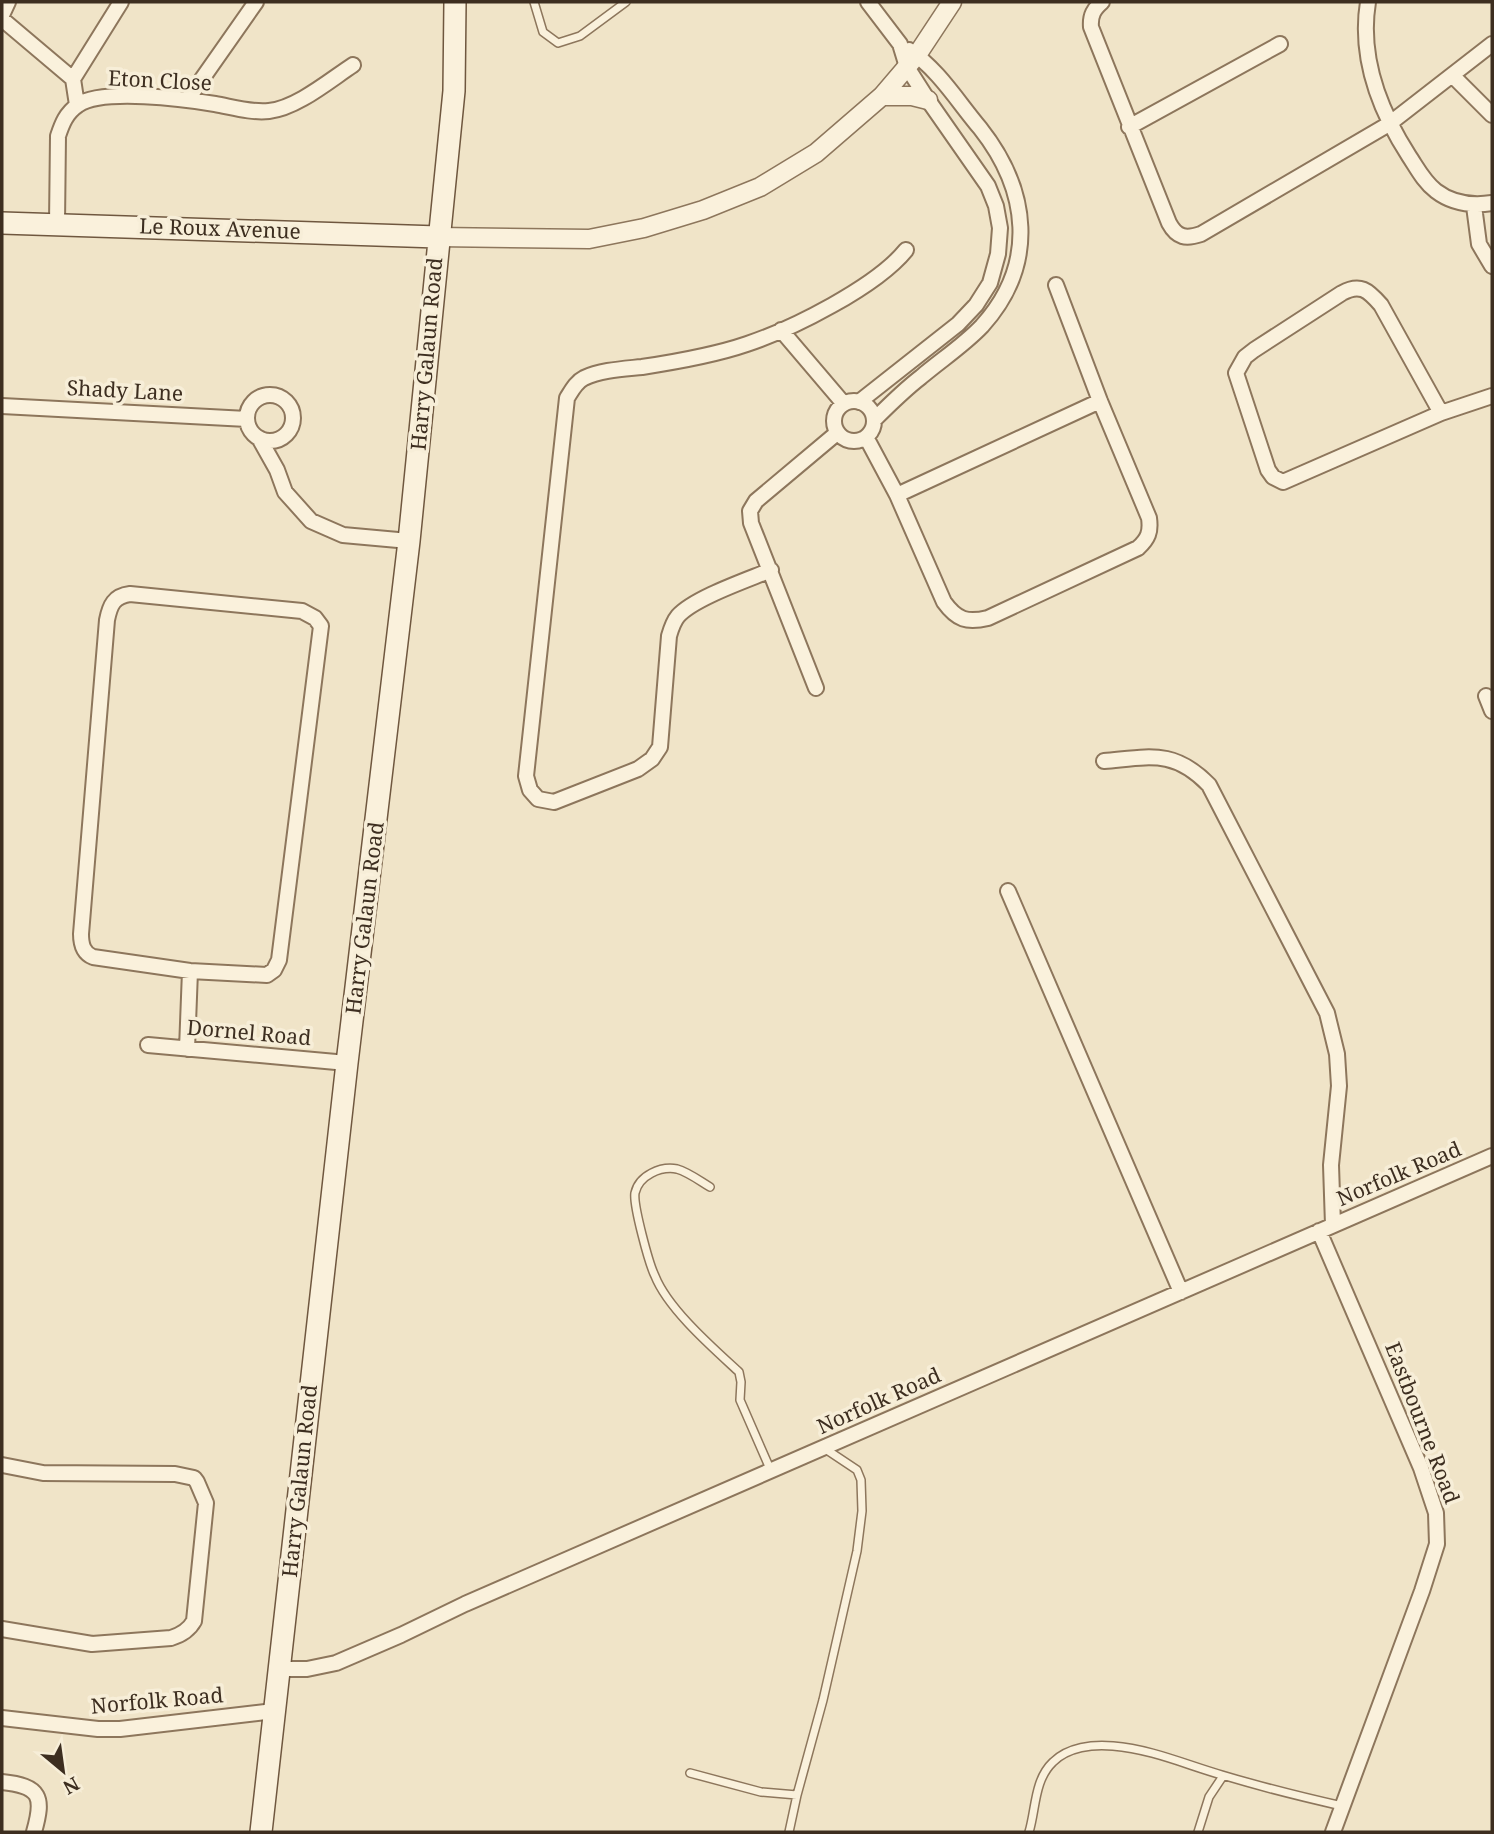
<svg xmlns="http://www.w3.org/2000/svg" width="1494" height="1834" viewBox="0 0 1494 1834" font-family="'Noto Serif',serif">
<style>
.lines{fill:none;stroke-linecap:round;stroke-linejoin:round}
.service-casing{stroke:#8d765c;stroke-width:10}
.minor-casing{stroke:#8d765c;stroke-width:18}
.tertiary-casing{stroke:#8d765c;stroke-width:21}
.secondary-casing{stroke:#6f573f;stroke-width:24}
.service{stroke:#faf1dc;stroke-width:7}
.minor{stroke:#faf1dc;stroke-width:14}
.tertiary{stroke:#faf1dc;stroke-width:18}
.secondary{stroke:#faf1dc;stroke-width:21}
.labels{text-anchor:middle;stroke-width:7;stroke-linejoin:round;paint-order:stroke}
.street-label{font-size:21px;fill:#3d2e20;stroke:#f7eed8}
</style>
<rect width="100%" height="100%" fill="#f0e4c8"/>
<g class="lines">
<g class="service-casing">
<path id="service" d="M534,2L543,32L558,43L580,36L626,2
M710,1187C700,1181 688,1172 677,1169C661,1166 639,1175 635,1193C633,1205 649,1264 655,1276C668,1309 713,1348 739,1372L741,1382L740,1400L771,1471
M690,1773L761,1792L797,1795L823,1700L857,1551L862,1511L861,1480L857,1470L824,1448
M789,1832L797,1795
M1029,1832C1036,1809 1034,1780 1053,1762C1068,1747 1093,1744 1113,1746C1151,1749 1187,1765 1222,1775C1262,1787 1302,1797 1342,1806
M1198,1832L1209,1797L1223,1776"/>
</g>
<g class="minor-casing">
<path id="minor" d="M1102,2C1094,9 1090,15 1091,27L1169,223C1177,238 1186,239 1201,234L1389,124L1492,44
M1368,2C1359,57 1380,111 1409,156C1417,168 1424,182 1436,191C1453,204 1472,206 1492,203
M2,15L8,2
M2,19L73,79L77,105
M1453,76L1492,115
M73,79L121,2
M188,99L256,2
M1129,127L1280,44
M1474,206L1479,244L1492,266
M57,223L58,136C62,124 66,113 78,105C102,88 185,99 215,104C232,107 251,113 269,111C297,108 330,80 353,65
M781,330L844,404
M247 418a23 23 0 1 1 46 0a23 23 0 1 1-46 0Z
M834 421a20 20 0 1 1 40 0a20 20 0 1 1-40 0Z
M859,402L958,324L976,305L990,283L998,254L1000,228L996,206L988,186L928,100L907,67L900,44L868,2
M2,406L247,419
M1441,413L1381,305C1368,290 1360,283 1342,293L1254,350L1245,357L1236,373L1268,470L1273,477L1283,482L1441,413L1492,396
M874,420C889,405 904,390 921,377C941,360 964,345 982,326C1038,264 1029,190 980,128C958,102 938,69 909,50
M866,437L897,495L944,602C957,620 967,623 988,618L1138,548C1148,539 1151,532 1149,518L1100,401L1056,285
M259,438L277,470L285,492L311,521L343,535L409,541
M897,495L1100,401
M771,570C747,580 694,598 678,616C673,622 671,629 669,636L660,747L652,759L638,769L554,802L538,799L530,790L526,776L567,398C572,390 576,382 584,378C601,370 623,369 642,367C675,362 715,355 747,344C792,329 876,287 906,250
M130,594L302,611L315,618L321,626L279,960L274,970L267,975L190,971L93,957C83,953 81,944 81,934L107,620C110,605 114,596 130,594Z
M816,688L751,523L750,511L756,501L837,433
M1486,696L1492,711
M1104,761C1150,757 1174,749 1209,785L1327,1013L1337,1054L1339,1086L1331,1165L1333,1225
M1008,891L1181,1292
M148,1045L347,1063
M187,1049L190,971
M1319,1231L1421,1468L1436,1513L1437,1544L1422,1591L1333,1832
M2,1465L43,1473L175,1474L194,1478L197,1482L206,1503L194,1621C189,1630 181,1635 171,1638L92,1644L2,1629
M279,1669H307L336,1663L401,1635L465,1604L1492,1156
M2,1718L98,1729H120L274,1711
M2,1782C41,1786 44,1797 34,1832"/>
</g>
<g class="tertiary-casing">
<path id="tertiary" d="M882,96H912L928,100
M438,237L589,239L644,228L703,210L760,187L816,153L882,96L917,55L952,2"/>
</g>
<g class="secondary-casing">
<path id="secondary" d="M2,223L438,237
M261,1832L347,1063L409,541L454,91L455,2"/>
</g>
<use href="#service" class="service"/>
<use href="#minor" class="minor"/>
<use href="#tertiary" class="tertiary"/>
<use href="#secondary" class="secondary"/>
</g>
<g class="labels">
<g class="street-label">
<text transform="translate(160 81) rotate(3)" y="7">Eton Close</text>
<text transform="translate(220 229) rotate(2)" y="7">Le Roux Avenue</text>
<text transform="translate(427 354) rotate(-85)" y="7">Harry Galaun Road</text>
<text transform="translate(125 391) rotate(3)" y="7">Shady Lane</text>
<text transform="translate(365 918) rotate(-83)" y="7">Harry Galaun Road</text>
<text transform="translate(249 1033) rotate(5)" y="7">Dornel Road</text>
<text transform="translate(1399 1174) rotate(-23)" y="7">Norfolk Road</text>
<text transform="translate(879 1401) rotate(-24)" y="7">Norfolk Road</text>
<text transform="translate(1422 1423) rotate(69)" y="7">Eastbourne Road</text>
<text transform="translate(300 1481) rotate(-84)" y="7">Harry Galaun Road</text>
<text transform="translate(157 1701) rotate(-5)" y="7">Norfolk Road</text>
</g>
</g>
<rect width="1494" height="1834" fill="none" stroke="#3d2e20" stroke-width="7"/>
<g transform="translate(63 1771) rotate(151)" stroke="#f7eed8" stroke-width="5" paint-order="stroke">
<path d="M0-5L12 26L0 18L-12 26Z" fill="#3d2e20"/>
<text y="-10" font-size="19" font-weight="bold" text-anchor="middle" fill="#3d2e20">N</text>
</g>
</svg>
